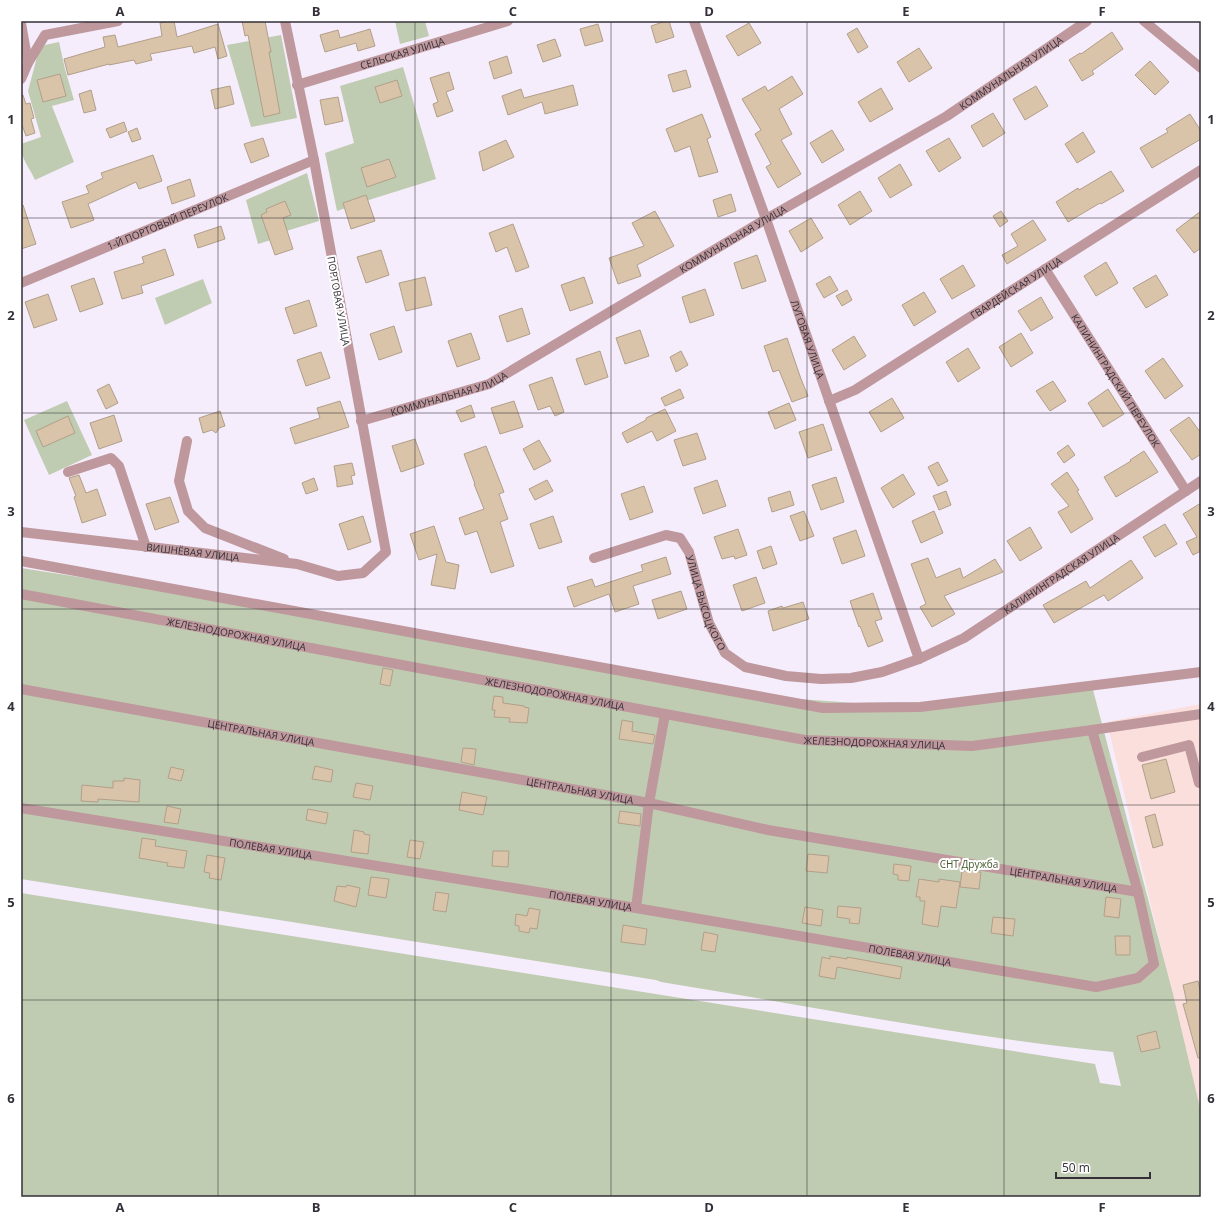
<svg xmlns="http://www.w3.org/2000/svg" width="1222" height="1218" viewBox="0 0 1222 1218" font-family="'Open Sans',sans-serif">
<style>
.industrial{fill:#fadfdc}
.green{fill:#c0ccb1}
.building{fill:#d9c3a9;stroke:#b19f8a}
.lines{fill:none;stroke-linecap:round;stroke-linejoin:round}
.minor{stroke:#be989c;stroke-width:10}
.grid{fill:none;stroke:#342f38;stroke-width:1;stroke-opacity:0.55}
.labels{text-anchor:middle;stroke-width:4;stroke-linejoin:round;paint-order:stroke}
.street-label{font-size:10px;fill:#342f38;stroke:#fff}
.park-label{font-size:10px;fill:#45592a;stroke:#fff}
.neatline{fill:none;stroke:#342f38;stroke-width:1.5}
.grid-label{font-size:13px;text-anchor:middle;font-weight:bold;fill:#342f38}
</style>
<rect width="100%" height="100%" fill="#f5ecfc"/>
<path class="industrial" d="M1201,704V1114L1107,722Z"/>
<path class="green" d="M395,21H425L429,36L400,44Z
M281,35L297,118L251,127L227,45Z
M59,42L65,69L74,100L52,106L74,162L35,180C29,166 21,160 21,144L41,137L28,91L38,53L45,45Z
M403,67L436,179L372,199L337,211L325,153L354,143L340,86Z
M307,173L319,221L270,236L271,240L258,244L246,200Z
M203,279L212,303L165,325L155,298Z
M67,401L92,455L49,475L24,420Z
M21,568L247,603L786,698L854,703L937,702L1092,686L1173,994L1201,1112V1197H21V893L1095,1064L1100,1083L1121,1086L1113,1052C961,1037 811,1006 661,982L656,980L21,879Z"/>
<path class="building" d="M170,21H174L177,37L218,24L227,56L218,59L215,47L194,53L192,46L150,54L152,60L136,64L134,60L109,65V64L68,75L64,59L105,47L103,37L115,35L118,47L162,36L160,23Z
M242,21H265L271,52H269L280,113L264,117L248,35L245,36Z
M666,21H669L674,37L656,43L651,26Z
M749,23L761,43L738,56L726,36Z
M598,24L603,41L585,46L580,29Z
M857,28L868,47L858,53L847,34Z
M370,29L375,46L358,51L356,43L325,52L320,35L338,30L340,38Z
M1112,32L1123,49L1092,71L1094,74L1082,81L1069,60L1080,53L1081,54Z
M555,39L561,56L543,62L537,45Z
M919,48L932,68L909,82L897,62Z
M507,56L512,73L494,79L489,62Z
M1150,61L1169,82L1155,95L1135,75Z
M686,70L691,87L673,92L668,75Z
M449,72L454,89L446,92L453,111L437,117L433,104L438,102L430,78Z
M60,74L66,96L43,102L37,80Z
M792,76L803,94L779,109L792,134L781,140L801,174L778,188L766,167L771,164L755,134L761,130L742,99L765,86L768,91Z
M397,80L402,96L380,103L375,87Z
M573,85L578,105L545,114L542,102L508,115L502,96L521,89L524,98Z
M230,86L234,104L215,109L211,90Z
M1036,86L1048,106L1025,120L1013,99Z
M881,88L893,109L870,122L858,102Z
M91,90L96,110L84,113L79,94Z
M21,95H23L26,104L30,103L34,118L31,119L35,133L26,136L21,122Z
M338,97L343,121L325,125L320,100Z
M993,113L1005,133L983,147L971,126Z
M702,114L711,137L707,139L718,172L699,177L690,146L675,152L666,129Z
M1190,114L1201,131V139L1152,168L1140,148L1168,132L1166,129Z
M124,122L127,131L110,138L106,129Z
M137,128L141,139L132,142L128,132Z
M832,130L844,150L822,163L810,143Z
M1083,132L1095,152L1077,163L1065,144Z
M263,138L269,156L251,163L244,144Z
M949,138L961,158L939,172L926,151Z
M506,140L514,157L483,171L479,152Z
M153,155L162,181L139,189L136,182L88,204L94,220L71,228L62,202L89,193L86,186L103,178L101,173Z
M389,159L396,177L367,187L361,168Z
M900,164L912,185L890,198L878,178Z
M1111,171L1124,191L1101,204L1100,203L1068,222L1056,202L1078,188L1079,190Z
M190,179L195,196L172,204L167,187Z
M860,191L872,211L850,225L838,205Z
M731,194L736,211L718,217L713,200Z
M366,195L375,221L351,229L343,203Z
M285,201L291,215L283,218L293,249L275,255L261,215L267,212L266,209Z
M21,205H23L36,244L21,249Z
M655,211L674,246L637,265L641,276L618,284L609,258L644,246L632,223Z
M1001,211L1008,221L1000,227L993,216Z
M1201,211V248L1194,253L1176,230Z
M811,218L823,238L801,252L789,231Z
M1033,220L1046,240L1007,264L1002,255L1018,246L1011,234Z
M513,224L529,267L516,272L507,247L496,252L489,233Z
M221,226L225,239L198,248L194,235Z
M165,249L174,275L141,286L143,293L122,299L114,272L144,263L142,257Z
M381,250L389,275L366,283L357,257Z
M757,255L766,281L742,289L734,263Z
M1106,262L1118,283L1096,296L1084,276Z
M963,265L975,286L952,299L940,279Z
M1156,275L1168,295L1146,308L1133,288Z
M830,276L838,290L824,298L816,284Z
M425,277L432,305L406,311L399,283Z
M584,277L593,303L570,311L561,285Z
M94,278L103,304L80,312L71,286Z
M705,289L714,315L690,323L682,297Z
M847,290L852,300L842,306L836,296Z
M924,292L936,312L914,326L902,305Z
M48,294L57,320L34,328L25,302Z
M1041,297L1053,318L1031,331L1018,311Z
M309,300L317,326L294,334L285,308Z
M522,308L530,334L507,342L499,316Z
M394,326L402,352L379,360L370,334Z
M640,330L649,356L625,364L616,338Z
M471,333L480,359L457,367L448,341Z
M1021,333L1033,353L1011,367L999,347Z
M854,336L866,356L844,370L832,350Z
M787,338L801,379L808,396L792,402L779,370L773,372L764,346Z
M968,348L980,368L958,382L946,362Z
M600,351L608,377L585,385L576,359Z
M681,351L688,365L676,372L670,357Z
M321,352L330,378L306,386L297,360Z
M1163,358L1183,386L1165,399L1145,371Z
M552,377L564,412L555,416L550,406L538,410L529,385Z
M1053,381L1066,401L1050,411L1036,391Z
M109,384L118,403L106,409L97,390Z
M680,389L684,398L665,406L661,398Z
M1108,389L1124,414L1103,427L1088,403Z
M892,398L904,418L881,432L869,412Z
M340,401L349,427L295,444L290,428L320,418L317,408Z
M514,401L523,427L500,434L491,408Z
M789,403L796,420L775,429L768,412Z
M471,405L475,417L461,422L456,411Z
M665,409L676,431L657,441L652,431L627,443L622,433L646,420V418Z
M220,411L225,426L219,428L216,433L212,430L203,433L199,418Z
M114,415L122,441L99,449L90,423Z
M68,416L75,433L43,447L36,431Z
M1189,417L1201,433V454L1192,460L1170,430Z
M823,424L832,450L808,458L799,432Z
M697,433L706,459L683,466L674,440Z
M415,439L424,464L401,472L392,446Z
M539,440L551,461L534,470L523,449Z
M1068,445L1075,455L1064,463L1057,453Z
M486,446L504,492L499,494L508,519L500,522L514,566L491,573L477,531L465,535L459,518L484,509L474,484H475L464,454Z
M1144,451L1158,472L1116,497L1104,477L1131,461L1130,460Z
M938,462L948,481L938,486L928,467Z
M352,463L355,475L351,476L353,484L337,487V483L334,466Z
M1067,472L1079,490L1077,491L1093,519L1071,533L1058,512L1069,506L1051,484Z
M903,474L915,494L893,508L881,488Z
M79,475L86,493L97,489L106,515L82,523L74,497L76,496L69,478Z
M836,477L844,502L821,510L812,485Z
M314,478L318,490L306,494L302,483Z
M547,480L553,491L535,500L529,489Z
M717,480L726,506L703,514L694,488Z
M644,486L653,512L630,520L621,494Z
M790,491L794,505L772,512L768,498Z
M946,491L951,505L939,510L933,496Z
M170,497L179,522L155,530L146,504Z
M1201,503V544L1200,542L1201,551L1193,555L1186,542L1197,537L1183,514Z
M804,511L814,536L800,541L790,516Z
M934,511L943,533L921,543L912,521Z
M363,516L371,542L348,550L339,524Z
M553,516L562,542L539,549L530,524Z
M1165,524L1177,544L1155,557L1143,537Z
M434,526L446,562L459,565L455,589L431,585L437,554L419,560L410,534Z
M1030,527L1042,548L1020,561L1007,541Z
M738,529L747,555L735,559L734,556L722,559L714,537Z
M856,530L865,556L842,564L833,538Z
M771,546L777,564L763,569L757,551Z
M666,557L671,574L633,586L639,604L615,612L609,594L574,607L567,587L592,579L595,587L643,571L641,565Z
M928,558L936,578L960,568L963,578L995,559L1003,572L944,596L955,614L932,627L920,607L926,604L911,564Z
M1131,560L1143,578L1108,601L1104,595L1054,623L1043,605L1086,581L1090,588Z
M756,577L765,603L742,611L733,585Z
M681,591L687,609L658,619L652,600Z
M873,593L882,619L875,621L883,641L868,647L860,626L859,627L850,601Z
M803,602L809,619L773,631L768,611L782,606L783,608Z
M383,668L393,670L390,686L380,684Z
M494,696L503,697V703L524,706V707L529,708L527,723L509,722L510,718L494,717L495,710H492Z
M622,720L633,722L632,731L655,735L653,744L619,739Z
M463,748L476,749L474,765L461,762Z
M1166,759L1175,792L1151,799L1142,765Z
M315,766L333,770L331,782L312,779Z
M171,767L184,770L181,781L168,778Z
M124,778L140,780L139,802L98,799V802L81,801L82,785L113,788V781H124Z
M356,783L373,786L370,800L353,797Z
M462,792L487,797L483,815L459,810Z
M167,806L181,809L178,824L164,822Z
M308,809L328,813L326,824L306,820Z
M620,811L641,814L640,826L618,823Z
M1155,814L1163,845L1153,848L1145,817Z
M354,830L364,832V834L370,835L368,854L351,852Z
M142,838L156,840L155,846L187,851L184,868L167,866L168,863L139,858Z
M410,840L424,842L420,859L407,857Z
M493,851H509L508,867L492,866Z
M808,854L829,856L827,873L806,871Z
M207,855L225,858L221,880L209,878L210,873L204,872Z
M894,864L911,866L909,881L898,880V875L893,874Z
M962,871L981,872L979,889L960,887Z
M371,877L389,879L386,898L368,895Z
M919,879L939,882V879L960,882L956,908L941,906L938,927L922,924L925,901H920V897H916Z
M347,885L360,888L356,907L334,901L337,886L346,887Z
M436,892L449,894L446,912L433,910Z
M1106,897L1121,899L1119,918L1104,916Z
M838,906L861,908L859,924L849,923L850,919L837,917Z
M805,907L823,910L821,926L802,923Z
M529,908L540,910L537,929L530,928L529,933L519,931V926L515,925L516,914L527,916Z
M993,917L1015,919L1013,936L991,933Z
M623,925L647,929L645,945L621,942Z
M704,932L718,935L715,952L701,950Z
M1115,936H1130V955H1116Z
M830,956L847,959V957L902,967L900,979L837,967L835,979L819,976L822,957L830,959Z
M1198,981L1201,994V1058H1198L1183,1004L1187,1003L1183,985Z
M1156,1031L1160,1048L1141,1052L1137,1036Z"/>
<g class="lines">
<g class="minor">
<path id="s1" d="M694,21L766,219L919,659"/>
<path d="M1144,21L1201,68"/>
<path d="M21,23L28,63"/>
<path d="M21,79L28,63L45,35L118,21"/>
<path id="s2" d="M297,85L508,21"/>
<path id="s3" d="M1045,269L1186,491"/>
<path id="s4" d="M21,283L314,160"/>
<path id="s5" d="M829,401L855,390L1201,170"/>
<path id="s6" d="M361,421L489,384L766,219L947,116L1087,21"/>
<path d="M187,441L179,481L188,511L205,528L284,559"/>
<path d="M68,472L111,458L119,466L146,547"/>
<path id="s7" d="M21,532L297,564L338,576L363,573L386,552L314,160L285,21"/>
<path id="s8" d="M594,558L666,535L680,538L689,552L709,623L725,653L745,667L786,676L821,679L851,678L882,672L919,659L964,638L1201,481"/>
<path d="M21,561L823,708L920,707L1201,672"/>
<path id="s9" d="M21,594L805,740L972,746L1092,730"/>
<path id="s10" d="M21,689L649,803L768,830L1138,892"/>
<path d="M1142,757L1189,745L1199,783"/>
<path id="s11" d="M21,808L636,908L1096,987L1138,978L1154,964L1138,892L1092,730L1201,714"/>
<path d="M636,908L649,803L665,714"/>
</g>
</g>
<path class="grid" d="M218,21V1197M415,21V1197M611,21V1197M807,21V1197M1004,21V1197M21,218H1201M21,413H1201M21,609H1201M21,805H1201M21,1000H1201"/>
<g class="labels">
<g class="street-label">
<text dy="4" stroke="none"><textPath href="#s2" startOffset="110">СЕЛЬСКАЯ УЛИЦА</textPath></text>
<text dy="4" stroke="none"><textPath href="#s6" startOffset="741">КОММУНАЛЬНАЯ УЛИЦА</textPath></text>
<text dy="4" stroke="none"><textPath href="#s4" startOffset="159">1-Й ПОРТОВЫЙ ПЕРЕУЛОК</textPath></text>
<text dy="4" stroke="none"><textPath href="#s6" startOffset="417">КОММУНАЛЬНАЯ УЛИЦА</textPath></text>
<text dy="4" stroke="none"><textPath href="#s5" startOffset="219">ГВАРДЕЙСКАЯ УЛИЦА</textPath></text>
<text transform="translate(339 301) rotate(80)" y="4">ПОРТОВАЯ УЛИЦА</text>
<text dy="4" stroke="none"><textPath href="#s1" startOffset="338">ЛУГОВАЯ УЛИЦА</textPath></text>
<text dy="4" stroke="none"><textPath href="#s3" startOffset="132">КАЛИНИНГРАДСКИЙ ПЕРЕУЛОК</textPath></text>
<text dy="4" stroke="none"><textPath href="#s6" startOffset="92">КОММУНАЛЬНАЯ УЛИЦА</textPath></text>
<text dy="4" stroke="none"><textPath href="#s7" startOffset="173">ВИШНЁВАЯ УЛИЦА</textPath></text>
<text dy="4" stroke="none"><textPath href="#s8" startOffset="583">КАЛИНИНГРАДСКАЯ УЛИЦА</textPath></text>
<text dy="4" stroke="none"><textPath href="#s8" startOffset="160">УЛИЦА ВЫСОЦКОГО</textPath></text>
<text dy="4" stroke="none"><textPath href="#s9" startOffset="219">ЖЕЛЕЗНОДОРОЖНАЯ УЛИЦА</textPath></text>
<text dy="4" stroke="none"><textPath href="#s9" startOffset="543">ЖЕЛЕЗНОДОРОЖНАЯ УЛИЦА</textPath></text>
<text dy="4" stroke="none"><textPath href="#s10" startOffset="244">ЦЕНТРАЛЬНАЯ УЛИЦА</textPath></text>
<text dy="4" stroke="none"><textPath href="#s9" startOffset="867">ЖЕЛЕЗНОДОРОЖНАЯ УЛИЦА</textPath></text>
<text dy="4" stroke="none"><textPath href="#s10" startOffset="568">ЦЕНТРАЛЬНАЯ УЛИЦА</textPath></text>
<text dy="4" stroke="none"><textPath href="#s11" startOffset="253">ПОЛЕВАЯ УЛИЦА</textPath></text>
<text dy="4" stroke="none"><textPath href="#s10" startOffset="1060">ЦЕНТРАЛЬНАЯ УЛИЦА</textPath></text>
<text dy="4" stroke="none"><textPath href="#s11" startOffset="577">ПОЛЕВАЯ УЛИЦА</textPath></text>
<text dy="4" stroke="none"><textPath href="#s11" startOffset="901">ПОЛЕВАЯ УЛИЦА</textPath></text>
</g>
<g class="park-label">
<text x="969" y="868">СНТ Дружба</text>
</g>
</g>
<rect width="1222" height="1218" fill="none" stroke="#ffffff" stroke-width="44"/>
<path d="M1056 1172v6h94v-6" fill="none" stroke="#342f38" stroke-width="2"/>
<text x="1062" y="1172" font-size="12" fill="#342f38" stroke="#ffffff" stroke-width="3" paint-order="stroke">50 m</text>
<rect x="22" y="22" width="1178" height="1174" class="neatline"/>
<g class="grid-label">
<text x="120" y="16">A</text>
<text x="316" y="16">B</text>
<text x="513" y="16">C</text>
<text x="709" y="16">D</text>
<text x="906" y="16">E</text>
<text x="1102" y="16">F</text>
<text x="11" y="124">1</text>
<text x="1211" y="124">1</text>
<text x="11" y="320">2</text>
<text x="1211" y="320">2</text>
<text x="11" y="516">3</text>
<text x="1211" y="516">3</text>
<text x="11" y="711">4</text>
<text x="1211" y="711">4</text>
<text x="11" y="907">5</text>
<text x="1211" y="907">5</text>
<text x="11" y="1103">6</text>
<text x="1211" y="1103">6</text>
<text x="120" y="1212">A</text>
<text x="316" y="1212">B</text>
<text x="513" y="1212">C</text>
<text x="709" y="1212">D</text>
<text x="906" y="1212">E</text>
<text x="1102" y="1212">F</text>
</g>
</svg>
